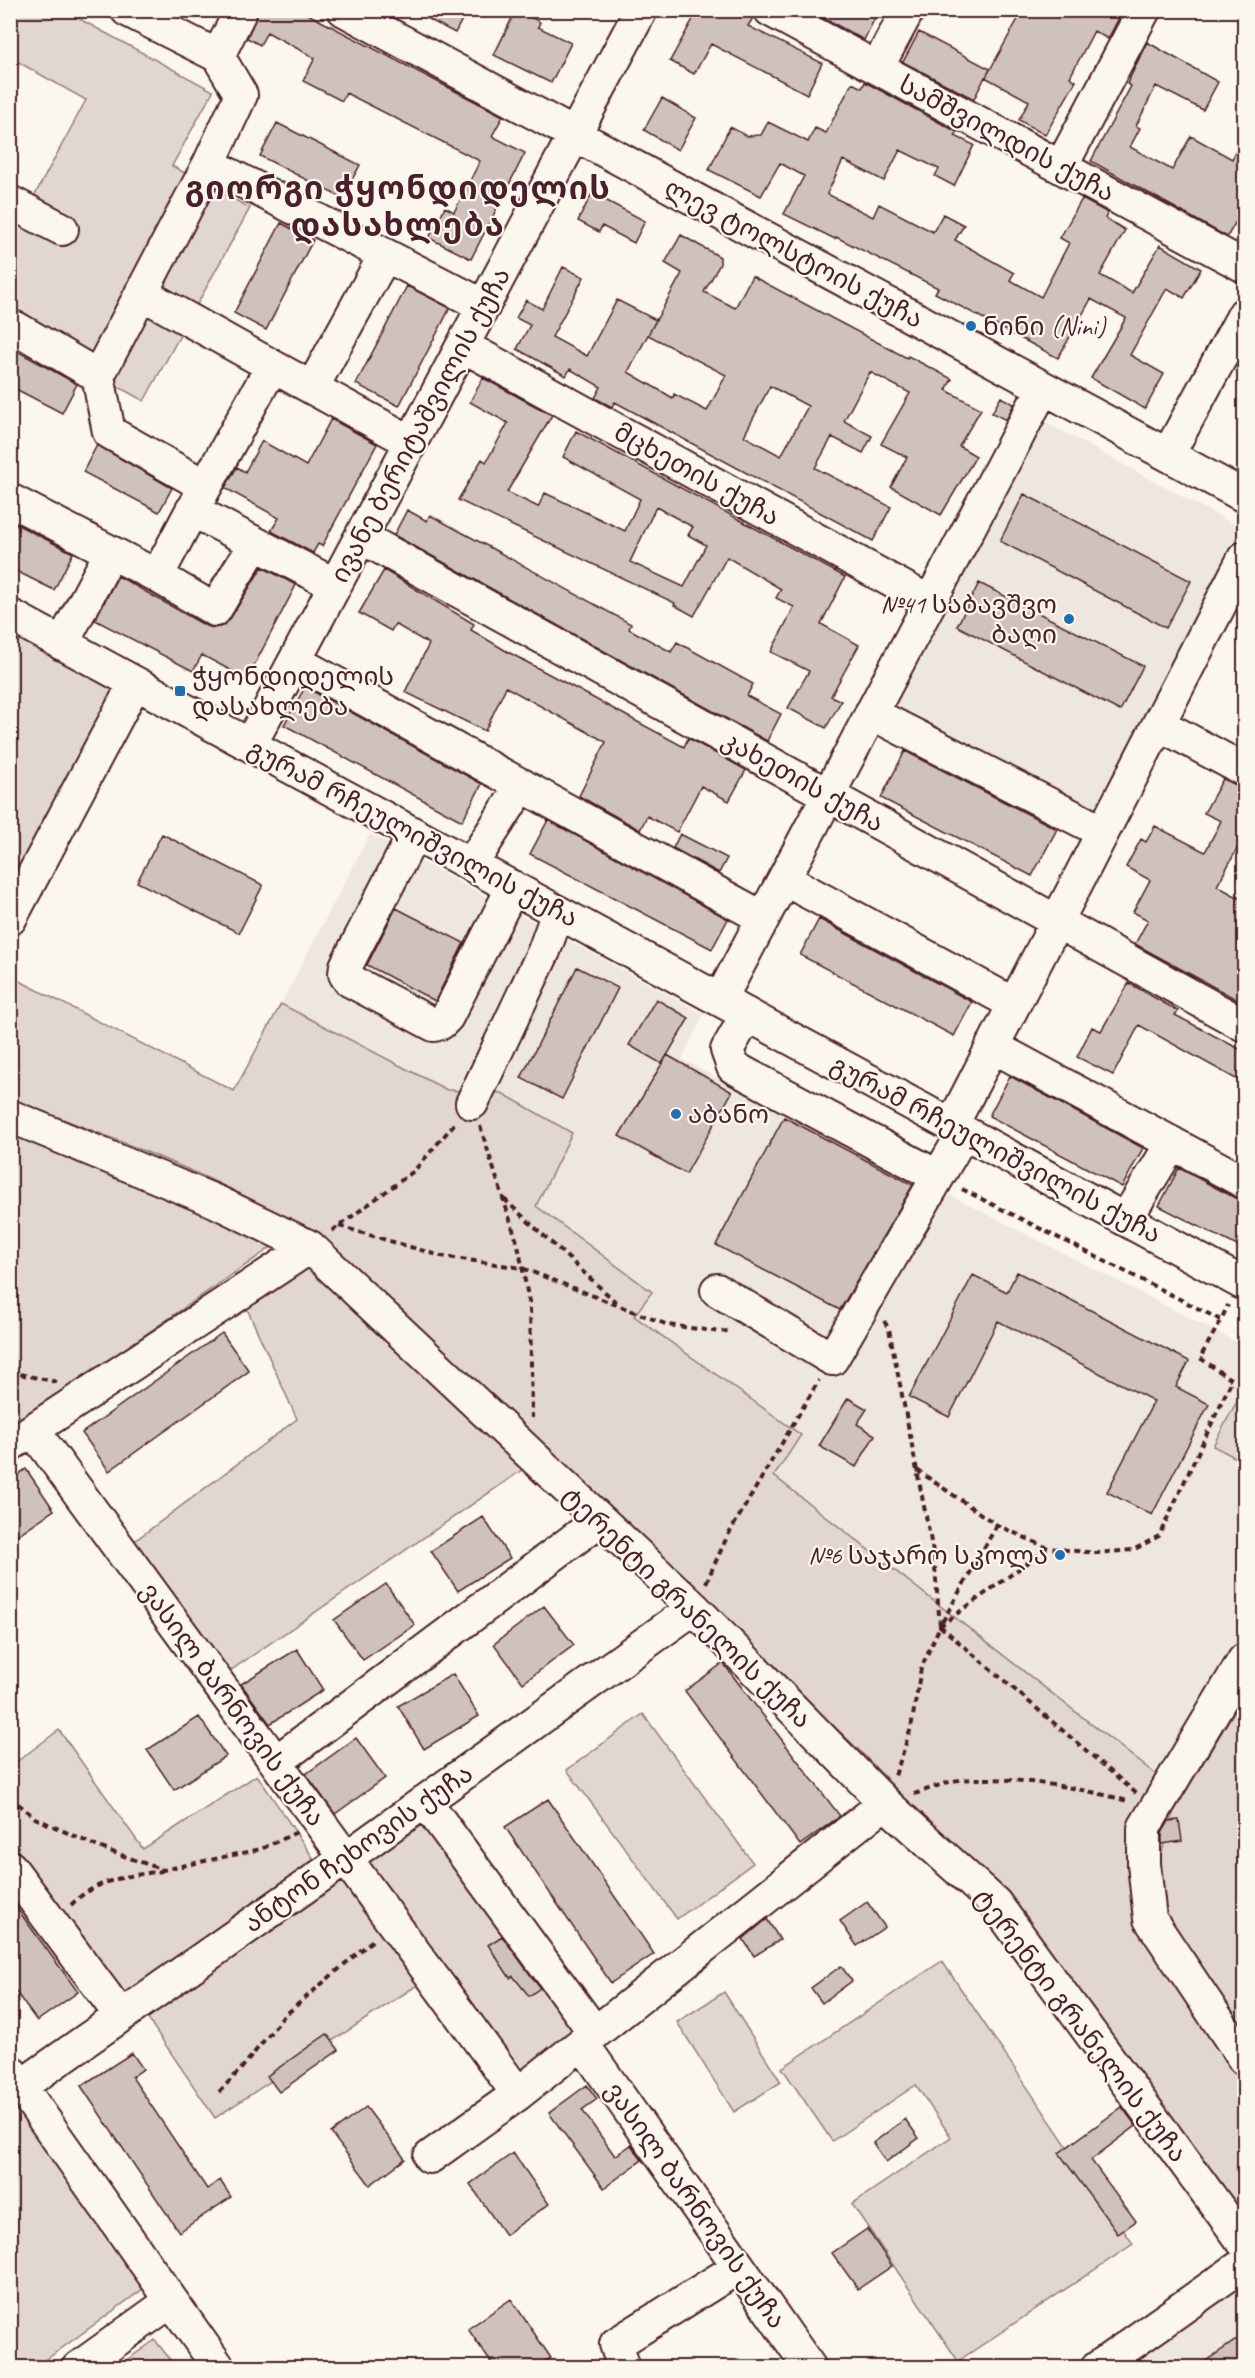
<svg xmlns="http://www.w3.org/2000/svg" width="1255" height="2378" viewBox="0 0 1255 2378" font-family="Caveat,'Noto Sans Georgian',sans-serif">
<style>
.built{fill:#eee7de}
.green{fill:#e2d7d0;stroke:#967b7e;stroke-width:1.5}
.building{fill:#cfc2bc;stroke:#4a1f2b;stroke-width:1.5;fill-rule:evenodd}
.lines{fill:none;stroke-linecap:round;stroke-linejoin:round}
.minor-casing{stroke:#4a1f2b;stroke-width:36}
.path{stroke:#4a1f2b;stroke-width:4;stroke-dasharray:6 4.5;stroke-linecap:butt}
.minor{stroke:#fbf7ec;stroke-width:32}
.poi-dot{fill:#1f6fb2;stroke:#fbf7ec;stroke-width:2}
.labels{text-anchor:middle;stroke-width:4.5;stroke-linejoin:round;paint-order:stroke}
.street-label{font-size:26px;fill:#4a1f2b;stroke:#fbf7ec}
.poi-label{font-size:26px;fill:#4a1f2b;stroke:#fbf7ec;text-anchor:start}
.district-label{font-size:32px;font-weight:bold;letter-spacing:1.5px;fill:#4a1f2b;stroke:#fbf7ec}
</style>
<rect width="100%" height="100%" fill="#fbf7ec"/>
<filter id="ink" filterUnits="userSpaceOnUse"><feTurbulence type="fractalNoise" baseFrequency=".0167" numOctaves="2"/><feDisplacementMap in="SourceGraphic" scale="12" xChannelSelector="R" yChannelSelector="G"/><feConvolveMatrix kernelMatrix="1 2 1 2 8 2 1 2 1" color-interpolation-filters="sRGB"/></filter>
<g filter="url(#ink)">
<path class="built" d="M1045,422L1244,530L1097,813L894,708Z
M370,834L704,1014L682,1059L916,1184L944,1192L1244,1346V1634L1159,1777L774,1476L800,1435L634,1316L652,1292L536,1206L572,1133L502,1093L448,1090L281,1004Z
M1244,2285V2367H1129Z"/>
<path class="green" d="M10,11H65L213,91L172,166L250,208L144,401L11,328V239L86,100L11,58Z
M10,630L113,689L132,716L11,948Z
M10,976L234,1091L281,1004L447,1090L502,1093L572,1133L536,1206L652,1292L634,1316L801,1435L774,1476L1159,1777L1135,1923L1244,2076V2217L918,1812L860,1751L332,1250C237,1180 120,1142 11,1099Z
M11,1129L276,1244L11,1428Z
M309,1261L525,1468L224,1675L132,1543L297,1419L244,1302Z
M1244,1388V1462L1213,1446Z
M1244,1695V2031L1165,1921L1155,1897L1161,1856L1173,1813Z
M643,1714L753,1863L677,1919L567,1770Z
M59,1730L143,1849L257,1775L316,1862L127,1996L11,1844V1766Z
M447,1806L602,2015L520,2073L365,1862Z
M328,1883H344L354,1891L422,1982L215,2118L144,2013Z
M942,1961L1133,2244L958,2361L852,2204L951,2137L916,2085L832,2141L782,2068Z
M724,1992L781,2082L734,2112L677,2022Z
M10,2092L147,2286L36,2367H11Z
M155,2340L176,2367H117Z"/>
<path class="building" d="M259,10H300L503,116L492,136L525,153L471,259L429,238L445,207L454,212L480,161L346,93L342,101L303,81L315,58L267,32L260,45L247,38Z
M411,10H467L455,33Z
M516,10L540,22L538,27L571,43L551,83L494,55Z
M698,10H752L754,16L748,26L822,63L807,94L711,44L694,74L670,61Z
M809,10H879L864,40Z
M1023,10H1123L1108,39L1094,31L1070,77L1076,81L1045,135L1019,120L1029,101L985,77L974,99L903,62L919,32L990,69L986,77Z
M1147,42L1218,82L1203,110L1156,86L1136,126L1140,128L1130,147L1172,170L1191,136L1232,159L1245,135V206L1227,237L1091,161L1131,86L1127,84Z
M865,82L957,132L955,136L974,145L954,186L935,176L939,169L900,150L884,181L843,160L827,194L873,217L879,204L933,232L943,214L964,225L955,240L1014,273L1010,280L1041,297L1069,243L1060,238L1082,199L1108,213L1105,218L1125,230L1100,275L1132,293L1160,245L1201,269L1184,298L1167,288L1130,355L1164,374L1145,409L1091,378L1126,318L1091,299L1058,358L935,293L938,288L836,237L835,239L784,214L804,176L780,163L761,196L709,170L730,127L747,136L761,135L768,122L808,142L815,128L826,133L852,83L862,88Z
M662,98L696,118L678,150L644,130Z
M277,123L360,165L342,198L260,156Z
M592,193L645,221L634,243L602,226L599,232L578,221Z
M281,223L313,240L266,330L234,313Z
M681,235L720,257V264L704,292L735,308L752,276L907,358L908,356L952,379L946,390L981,409L959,446L976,456L941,515L891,487L907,457L881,444L910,393L870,372L844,421L872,436L863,453L832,437L815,468L891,507L873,541L615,402L612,407L595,398L601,387L570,369L566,376L517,349L530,325L516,318L526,300L542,309L563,267L584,277L552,337L587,356L617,300L656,320L628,372L673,398L674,394L707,411L726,375L648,335L682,273L665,263ZM770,386L808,406L781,456L744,436Z
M407,286L450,308L399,406L356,384Z
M10,347L77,384L62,413L10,386Z
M483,378L552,415L507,492L538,507L545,493L625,531L640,499L563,457L576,431L845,577L821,624L859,645L831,696L841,701L826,728L788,708L809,671L771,652L794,607L776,598L781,589L727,557L694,616L674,605L675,603L458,500L482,459L486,462L508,423L470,402ZM656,507L693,527L688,535L706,545L684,587L630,562Z
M1001,397L1014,404L1006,420L992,413Z
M331,419L377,444L322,546L318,544L313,553L271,531L279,518L225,488L237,467L245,472L262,441L306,466Z
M97,445L172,488L159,512L83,472Z
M1024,494L1191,581L1166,628L1000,541Z
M407,510L427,521L430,515L631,624L629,629L671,652L677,642L753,684L747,696L781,714L767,741L394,535Z
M10,521L73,553L54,590L10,568Z
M262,567L296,585L247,679L202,655L193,671L95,620L118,576L206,626L214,628L223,626L230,619Z
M384,570L474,624L471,630L508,652L684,747L688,738L746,770L729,801L701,786L677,832L647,816L640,830L579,796L606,742L506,687L485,731L405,692L429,644L395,624L391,631L359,613Z
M979,583L1143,666L1120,711L957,626Z
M305,687L482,784L462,821L284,725Z
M905,751L1057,829L1032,876L881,798Z
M1223,779L1245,788V834L1217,886L1245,901V1004L1135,944L1148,920L1133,912L1150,880L1126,867L1141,839L1146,842L1155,826L1205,852L1221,821L1204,813Z
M548,820L728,919L712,949L530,854Z
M162,834L263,885L239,933L137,882Z
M680,834L727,858L719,873L673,848Z
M396,908L464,943L435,1001L367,965Z
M819,919L972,1002L954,1036L800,955Z
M577,967L618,988L562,1099L521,1078Z
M1129,983L1178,1011L1175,1015L1245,1052V1084L1139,1025L1113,1075L1077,1057L1092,1027L1101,1031Z
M656,999L689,1018L662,1064L629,1045Z
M667,1055L732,1092L686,1174L619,1136Z
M1010,1076L1143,1148L1122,1187L989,1116Z
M784,1117L913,1185L840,1310L716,1245Z
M1179,1168L1235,1198L1245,1200V1250L1159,1206Z
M1017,1272L1189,1361L1176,1387L1209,1404L1152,1515L1107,1492L1154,1401L998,1321L949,1417L909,1397L973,1275L1007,1292Z
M222,1333L249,1371L109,1471L82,1433Z
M848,1398L867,1409L857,1424L875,1435L856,1467L819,1446Z
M26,1469L54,1510L10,1540V1480Z
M483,1517L510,1558L458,1591L431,1551Z
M386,1584L415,1625L363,1660L334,1620Z
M544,1606L574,1645L523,1683L494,1644Z
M297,1649L323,1690L270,1724L241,1684Z
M723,1663L840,1816L800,1845L685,1691Z
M453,1674L479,1716L424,1749L398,1706Z
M199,1717L226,1756L174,1790L147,1750Z
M356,1738L385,1778L335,1814L306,1774Z
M548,1799L654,1954L611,1983L505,1827Z
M1179,1820L1182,1841L1162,1844V1833L1169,1821Z
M10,1899L78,1992L37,2021L10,1984Z
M867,1902L885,1927L857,1946L840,1921Z
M767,1919L780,1940L754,1956L743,1939Z
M502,1936L540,1988L529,1996L513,1976L510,1978L488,1945Z
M841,1966L852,1981L822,2003L811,1988Z
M327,2034L339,2050L279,2092L267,2076Z
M132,2053L143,2069L132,2077L207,2189L220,2180L231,2197L179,2232L81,2086Z
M587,2085L597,2099L582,2110L615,2156L631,2145L642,2160L604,2188L549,2113Z
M366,2107L405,2159L370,2185L331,2133Z
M1122,2107L1136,2126L1091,2160L1136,2221L1118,2234L1059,2153Z
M905,2119L919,2138L886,2162L873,2143Z
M513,2153L549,2204L505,2235L470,2184Z
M867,2229L892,2266L858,2289L832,2253Z
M511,2299L551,2358L536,2367H494L468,2329Z
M1245,2334V2367H1197Z"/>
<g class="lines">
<g class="minor-casing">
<path id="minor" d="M127,10L218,56L241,10
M344,10L1244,496
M770,10L1244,266
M877,68L908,10
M209,164L241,95L218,56
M1061,167L1144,10
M10,202L62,229
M141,293L272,366
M10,330L16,328L98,376
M463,346L930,602
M312,388L385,255
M1169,453L1244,314
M205,486L109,432L98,376L209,164L484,306
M10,500L157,576L192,510L335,585
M196,504L272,366L411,442
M361,537L1244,1025
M157,576L215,610L255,543
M10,615L1244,1284
M62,644L111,552
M295,661L763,918
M871,713L1103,832
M1159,724L1244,770
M250,745L641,10
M414,834L346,966L345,974L349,980L434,1025L441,1023L447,1017L513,887
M471,865L522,785
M784,879L1014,1004
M10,919L135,683
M720,1000L1043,388
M747,1015L727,1050L733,1067L937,1176
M992,1046L1244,1182
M472,1103L544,951L558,912
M10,1116L217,1202L310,1247L694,1608L885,1803L995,1903L1244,2243
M952,1125L1244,558
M1126,1219L1172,1143
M717,1290L832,1359L964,1132
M33,1430L518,2094
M10,1445L310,1247
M1244,1660L1144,1828V1864L1150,1919L1244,2059
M276,1762L600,1520
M425,1801L595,2033
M10,1867L121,2016
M582,2043L810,2368
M10,2071L219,2368
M21,2086L346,1858L694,1608
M430,2157L518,2094L885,1803
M78,2368L171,2301
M624,2368L616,2344L739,2267
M1097,2368L1244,2264"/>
</g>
<path class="path" d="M480,1126L518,1245L530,1307L532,1418
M962,1189L1221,1320L1228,1305
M504,1199L618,1304
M339,1226L441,1256L522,1268L668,1325L721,1332L732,1330
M332,1231L414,1171L456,1122
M884,1321L889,1329L934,1557L940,1626L921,1668L911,1728L895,1776
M10,1372L57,1382
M917,1470L997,1525L1048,1548L1096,1553L1133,1550L1159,1536L1232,1380L1200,1358L1221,1320
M997,1525L940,1626L1048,1548
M706,1583L727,1537L819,1380
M940,1626L1136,1793
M914,1794C928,1790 944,1782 959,1780C1004,1775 1087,1788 1130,1802
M10,1797L35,1818L96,1846L163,1870L261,1849L297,1832
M71,1905C96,1879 128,1876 162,1871
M219,2092L241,2069L283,2017L374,1939"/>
<use href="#minor" class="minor"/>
</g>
</g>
<g class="poi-dot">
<circle cx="971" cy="326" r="6"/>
<circle cx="1069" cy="619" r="6"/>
<rect x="174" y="685" width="12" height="12" rx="3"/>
<circle cx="676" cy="1114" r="6"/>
<circle cx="1060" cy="1555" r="6"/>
</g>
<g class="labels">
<g class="street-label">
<text transform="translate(1007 138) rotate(28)" y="9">სამშვილდის ქუჩა</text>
<text transform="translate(794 253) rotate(28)" y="9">ლევ ტოლსტოის ქუჩა</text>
<text transform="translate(420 425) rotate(-62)" y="9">ივანე ბერიტაშვილის ქუჩა</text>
<text transform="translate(697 474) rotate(29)" y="9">მცხეთის ქუჩა</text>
<text transform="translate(803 781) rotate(29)" y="9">კახეთის ქუჩა</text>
<text transform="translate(413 833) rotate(28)" y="9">გურამ რჩეულიშვილის ქუჩა</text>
<text transform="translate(996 1149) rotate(28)" y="9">გურამ რჩეულიშვილის ქუჩა</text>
<text transform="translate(687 1607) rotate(44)" y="9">ტერენტი გრანელის ქუჩა</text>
<text transform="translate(233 1704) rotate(54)" y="9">ვასილ ბარნოვის ქუჩა</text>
<text transform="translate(358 1848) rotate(-35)" y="9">ანტონ ჩეხოვის ქუჩა</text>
<text transform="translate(1081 2025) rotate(53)" y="9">ტერენტი გრანელის ქუჩა</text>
<text transform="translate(696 2205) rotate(55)" y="9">ვასილ ბარნოვის ქუჩა</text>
</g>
<g class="poi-label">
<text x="983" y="335">ნინი (Nini)</text>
<text x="1057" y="613" text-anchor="end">№41 საბავშვო<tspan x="1057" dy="30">ბაღი</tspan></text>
<text x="192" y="685">ჭყონდიდელის<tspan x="192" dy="30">დასახლება</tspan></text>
<text x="688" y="1123">აბანო</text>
<text x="1048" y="1564" text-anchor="end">№6 საჯარო სკოლა</text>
</g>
<g class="district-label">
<text x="398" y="199">გიორგი ჭყონდიდელის<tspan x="398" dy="37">დასახლება</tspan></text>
</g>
</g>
<rect width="1255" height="2378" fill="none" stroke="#fbf7ec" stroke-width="36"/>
<rect x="18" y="18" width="1219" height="2342" fill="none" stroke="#4a1f2b" stroke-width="2" filter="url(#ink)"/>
</svg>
